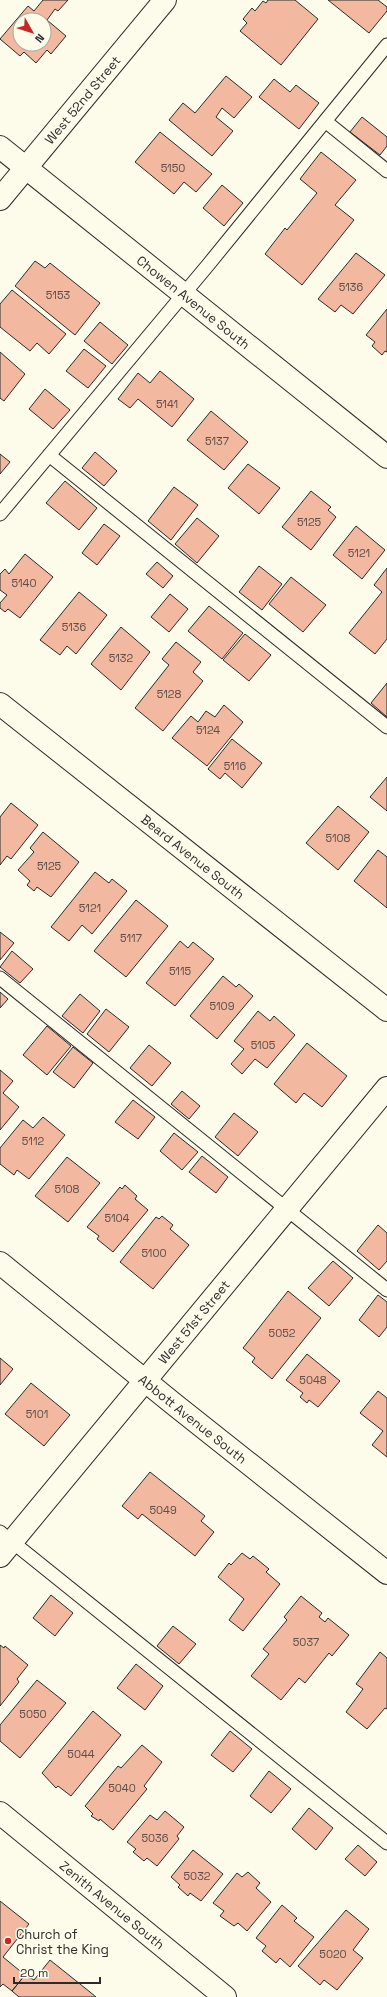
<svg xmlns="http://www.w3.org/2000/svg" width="387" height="1997" viewBox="0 0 387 1997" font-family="'Space Grotesk',sans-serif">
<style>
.building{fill:#f2b8a0;stroke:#2b2b2b;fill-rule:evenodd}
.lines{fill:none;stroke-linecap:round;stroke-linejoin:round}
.lane-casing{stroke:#2b2b2b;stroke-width:15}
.street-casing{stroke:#2b2b2b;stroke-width:24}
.lane{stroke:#fdfbea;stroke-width:13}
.street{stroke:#fdfbea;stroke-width:22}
.poi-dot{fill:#c62828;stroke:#fdfbea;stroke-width:1.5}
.labels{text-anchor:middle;stroke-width:3;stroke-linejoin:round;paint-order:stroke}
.number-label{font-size:11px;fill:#5d4e48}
.street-label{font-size:13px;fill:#2b2b2b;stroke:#fdfbea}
.poi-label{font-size:13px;fill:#2b2b2b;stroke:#fdfbea;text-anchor:start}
</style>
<rect width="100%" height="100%" fill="#fdfbea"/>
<path class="building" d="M43,0H68L58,11L55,9L47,20L66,36L51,54L47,50L36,63L24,52L20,56L0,39L28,6L34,11ZM20,20H44V44H20Z
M268,0H295L318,19L281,65L240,31L247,23L243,19L252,8L255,11L263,1L266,3Z
M328,0H378L387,7V11L369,33Z
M226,76L252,97L234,118L222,108L216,117L233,131L212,156L169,120L183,103L195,113Z
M274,79L290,92L296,85L319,103L299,129L259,97Z
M362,117L387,137V146L380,155L350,132Z
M160,132L212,174L196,192L184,182L174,194L135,162Z
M321,152L356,180L335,205L354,220L302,285L265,254L285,228L287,230L317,193L300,179Z
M222,185L243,203L224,226L203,208Z
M356,253L385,275L353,314L341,305L335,312L318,299Z
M35,261L45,268L50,263L100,303L75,335L15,286Z
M12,290L66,334L49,354L37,343L30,351L0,327V304Z
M387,309V352L385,351L382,355L372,346L375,342L366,335Z
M100,322L128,345L112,364L84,341Z
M84,349L106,366L88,388L66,371Z
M0,352L25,374L4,401L0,398Z
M160,371L194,399L172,427L138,399L130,408L118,399L138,373L150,383Z
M45,389L70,410L53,429L29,409Z
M211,411L248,442L224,470L187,440Z
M95,452L117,471L104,486L82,468Z
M0,454L10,462L0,474Z
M248,464L280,488L259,514L228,488Z
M65,481L97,508L79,530L46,503Z
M174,487L198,505L171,540L148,521Z
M311,491L331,507L328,510L336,517L311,550L282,527Z
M197,518L219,536L197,563L175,544Z
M104,524L120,536L97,565L82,553Z
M356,526L385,550L362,579L333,555Z
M25,554L53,577L20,618L8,609L5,612L0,608V603L7,595L0,590V574L5,569L9,574Z
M157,562L173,576L163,588L146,574Z
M259,566L282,584L262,610L239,592Z
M387,568V639L375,654L349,633L382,592L374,585Z
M291,577L326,605L303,632L269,604Z
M79,592L107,615L76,654L67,646L60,655L40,640Z
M170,594L188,609L169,632L151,617Z
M209,606L243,633L222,659L188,631Z
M121,627L150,652L121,690L91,664Z
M245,634L271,655L249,681L223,660Z
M176,642L201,662L193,672L203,681L163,731L135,708L169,665L162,659Z
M387,683V717L371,703Z
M224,705L243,722L207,766L172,738L191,716L198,722L206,711L215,717Z
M232,739L262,763L242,788L225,773L220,779L208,769Z
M387,777V811L370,797Z
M11,803L38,825L11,859L7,856L0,865V817Z
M338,806L369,832L338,870L306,843Z
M43,832L79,862L51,897L37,887L34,891L27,885L30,881L18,870L34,852L30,848Z
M378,850L387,857V908L354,881Z
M95,872L109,883L112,879L127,891L92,934L82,925L69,941L51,927Z
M136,900L168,926L126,977L94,951Z
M0,932L14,943L0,960Z
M180,941L188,948L193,942L214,959L175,1006L146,983Z
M12,951L33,969L20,983L0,967Z
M223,976L236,987L239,984L253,996L217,1039L190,1016Z
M0,992L8,999L0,1008Z
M80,994L100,1011L83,1033L62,1016Z
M106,1009L129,1027L109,1052L87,1034Z
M258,1011L270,1021L274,1016L295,1035L267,1068L255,1059L242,1074L231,1064L244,1049L234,1041Z
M47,1026L71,1046L47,1075L23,1055Z
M307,1043L347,1076L322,1107L304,1093L296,1103L274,1084Z
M149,1045L171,1063L152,1086L130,1068Z
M73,1047L93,1063L74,1088L53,1072Z
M0,1070L13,1081L3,1093L19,1107L0,1130Z
M182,1091L200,1106L189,1119L171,1104Z
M133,1100L155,1117L138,1139L115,1122Z
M234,1113L258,1132L238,1156L215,1137Z
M43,1117L65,1135L29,1179L17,1170L14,1175L0,1164V1148L23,1120L33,1128Z
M174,1133L198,1152L182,1170L160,1151Z
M202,1156L228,1177L216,1193L189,1172Z
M67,1157L100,1183L68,1222L35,1196Z
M125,1185L137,1196L135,1199L148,1210L113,1252L97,1239L99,1236L87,1227L120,1187L122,1189Z
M162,1216L173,1225L170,1229L189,1245L153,1289L120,1262L156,1217L159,1219Z
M378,1225L387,1233V1261L379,1270L357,1251Z
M333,1261L353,1278L329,1306L308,1288Z
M288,1291L321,1318L272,1379L252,1362L255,1358L243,1348Z
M378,1295L387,1302V1327L379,1337L359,1320Z
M307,1354L340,1381L318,1407L309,1400L307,1403L300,1397L303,1393L286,1380Z
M0,1358L13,1369L0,1385Z
M31,1383L70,1415L44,1446L5,1414Z
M378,1391L387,1398V1457L372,1445L383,1431L360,1413Z
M150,1472L205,1516L201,1521L214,1532L195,1556L142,1514L138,1519L122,1506Z
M242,1553L250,1559L253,1556L269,1569L266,1572L280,1584L243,1631L229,1620L244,1599L218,1577L229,1563L231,1565Z
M51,1595L73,1613L55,1636L33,1618Z
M301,1596L322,1613L319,1617L325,1622L328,1618L349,1635L332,1656L329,1653L305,1683L299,1678L281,1700L251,1676L269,1654L263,1649L287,1620L284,1617Z
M173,1626L196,1644L179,1664L157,1646Z
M0,1645L4,1648L5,1646L28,1665L17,1679L19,1682L0,1706Z
M380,1652L387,1658V1709L385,1708L367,1729L346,1712L363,1689L356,1684Z
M136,1664L163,1686L145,1710L117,1688Z
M37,1680L66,1703L20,1758L0,1741V1725Z
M93,1711L121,1735L71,1796L58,1786L56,1788L42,1773Z
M230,1731L252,1749L233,1772L211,1755Z
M142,1745L162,1762L144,1786L147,1789L113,1830L100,1819L99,1821L91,1816L93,1814L85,1806L118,1766L121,1768Z
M269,1771L291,1789L271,1813L250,1796Z
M309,1808L333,1828L316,1850L292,1829Z
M165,1811L184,1827L177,1836L179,1839L157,1866L147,1858L144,1861L133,1852L136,1849L127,1842L150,1815L157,1820Z
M358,1845L377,1862L365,1876L345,1859Z
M193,1850L223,1874L201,1901L190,1893L188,1896L178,1887L180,1885L171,1877Z
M248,1872L260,1883L256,1888L271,1902L247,1931L238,1923L234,1926L220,1916L224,1911L213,1903L237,1873L242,1877Z
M0,1901L29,1924L3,1957L25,1975L12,1991L3,1984L0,1987Z
M282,1905L297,1918L294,1921L314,1937L290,1967L280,1958L276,1963L262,1951L266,1946L256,1938Z
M346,1910L369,1929L353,1950L363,1958L337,1990L324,1980L320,1985L298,1966Z
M50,1960L90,1992L96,1997H19L12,1991L25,1975L34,1980Z"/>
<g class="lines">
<g class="lane-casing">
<path id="lane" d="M325,121L387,171
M49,455L387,727
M0,514L208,265L387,45
M0,978L387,1290
M0,1532L387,1843"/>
</g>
<g class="street-casing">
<g id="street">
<path id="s1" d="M0,147L387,457"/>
<path id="s2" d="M0,199L165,0"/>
<path id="s3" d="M0,704L387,1010"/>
<path id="s4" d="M0,1263L175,1405L387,1573"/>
<path id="s5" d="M0,1556L387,1088"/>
<path id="s6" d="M0,1813L225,1997"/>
</g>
</g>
<use href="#lane" class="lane"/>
<use href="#street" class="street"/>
</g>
<circle class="poi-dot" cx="8" cy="1941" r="4"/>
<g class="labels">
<g class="number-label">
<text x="173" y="172">5150</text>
<text x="351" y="291">5136</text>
<text x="58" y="299">5153</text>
<text x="167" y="408">5141</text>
<text x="217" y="445">5137</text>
<text x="309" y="526">5125</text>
<text x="359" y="557">5121</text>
<text x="24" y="587">5140</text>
<text x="74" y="631">5136</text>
<text x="121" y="662">5132</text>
<text x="169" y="698">5128</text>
<text x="208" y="734">5124</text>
<text x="235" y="770">5116</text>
<text x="338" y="842">5108</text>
<text x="49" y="870">5125</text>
<text x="90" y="912">5121</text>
<text x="131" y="942">5117</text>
<text x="180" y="975">5115</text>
<text x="222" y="1010">5109</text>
<text x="263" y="1049">5105</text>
<text x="33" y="1145">5112</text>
<text x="67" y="1193">5108</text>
<text x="117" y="1222">5104</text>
<text x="154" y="1257">5100</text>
<text x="282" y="1337">5052</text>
<text x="313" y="1384">5048</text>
<text x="37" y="1418">5101</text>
<text x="163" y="1514">5049</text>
<text x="306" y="1646">5037</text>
<text x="33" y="1718">5050</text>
<text x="81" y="1758">5044</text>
<text x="122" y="1792">5040</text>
<text x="155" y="1842">5036</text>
<text x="197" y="1880">5032</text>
<text x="333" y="1958">5020</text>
</g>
<g class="street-label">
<text dy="5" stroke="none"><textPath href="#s2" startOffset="129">West 52nd Street</textPath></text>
<text dy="5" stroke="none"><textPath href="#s1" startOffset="248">Chowen Avenue South</textPath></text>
<text dy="5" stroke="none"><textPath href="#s3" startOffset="246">Beard Avenue South</textPath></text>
<text dy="5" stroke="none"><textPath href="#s5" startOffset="304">West 51st Street</textPath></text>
<text dy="5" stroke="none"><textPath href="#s4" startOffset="248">Abbott Avenue South</textPath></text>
<text dy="5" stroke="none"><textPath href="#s6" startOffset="145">Zenith Avenue South</textPath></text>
</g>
<g class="poi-label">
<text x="16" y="1939">Church of<tspan x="16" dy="15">Christ the King</tspan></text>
</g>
</g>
<g transform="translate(32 32) rotate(129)"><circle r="19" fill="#fdfbea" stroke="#a9a89e"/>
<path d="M0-3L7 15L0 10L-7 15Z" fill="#c62828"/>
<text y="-6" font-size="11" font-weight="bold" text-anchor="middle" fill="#2b2b2b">N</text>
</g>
<path d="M14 1977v6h86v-6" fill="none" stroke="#2b2b2b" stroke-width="2"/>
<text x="20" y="1977" font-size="12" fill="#2b2b2b" stroke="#fdfbea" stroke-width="3" paint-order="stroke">20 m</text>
</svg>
